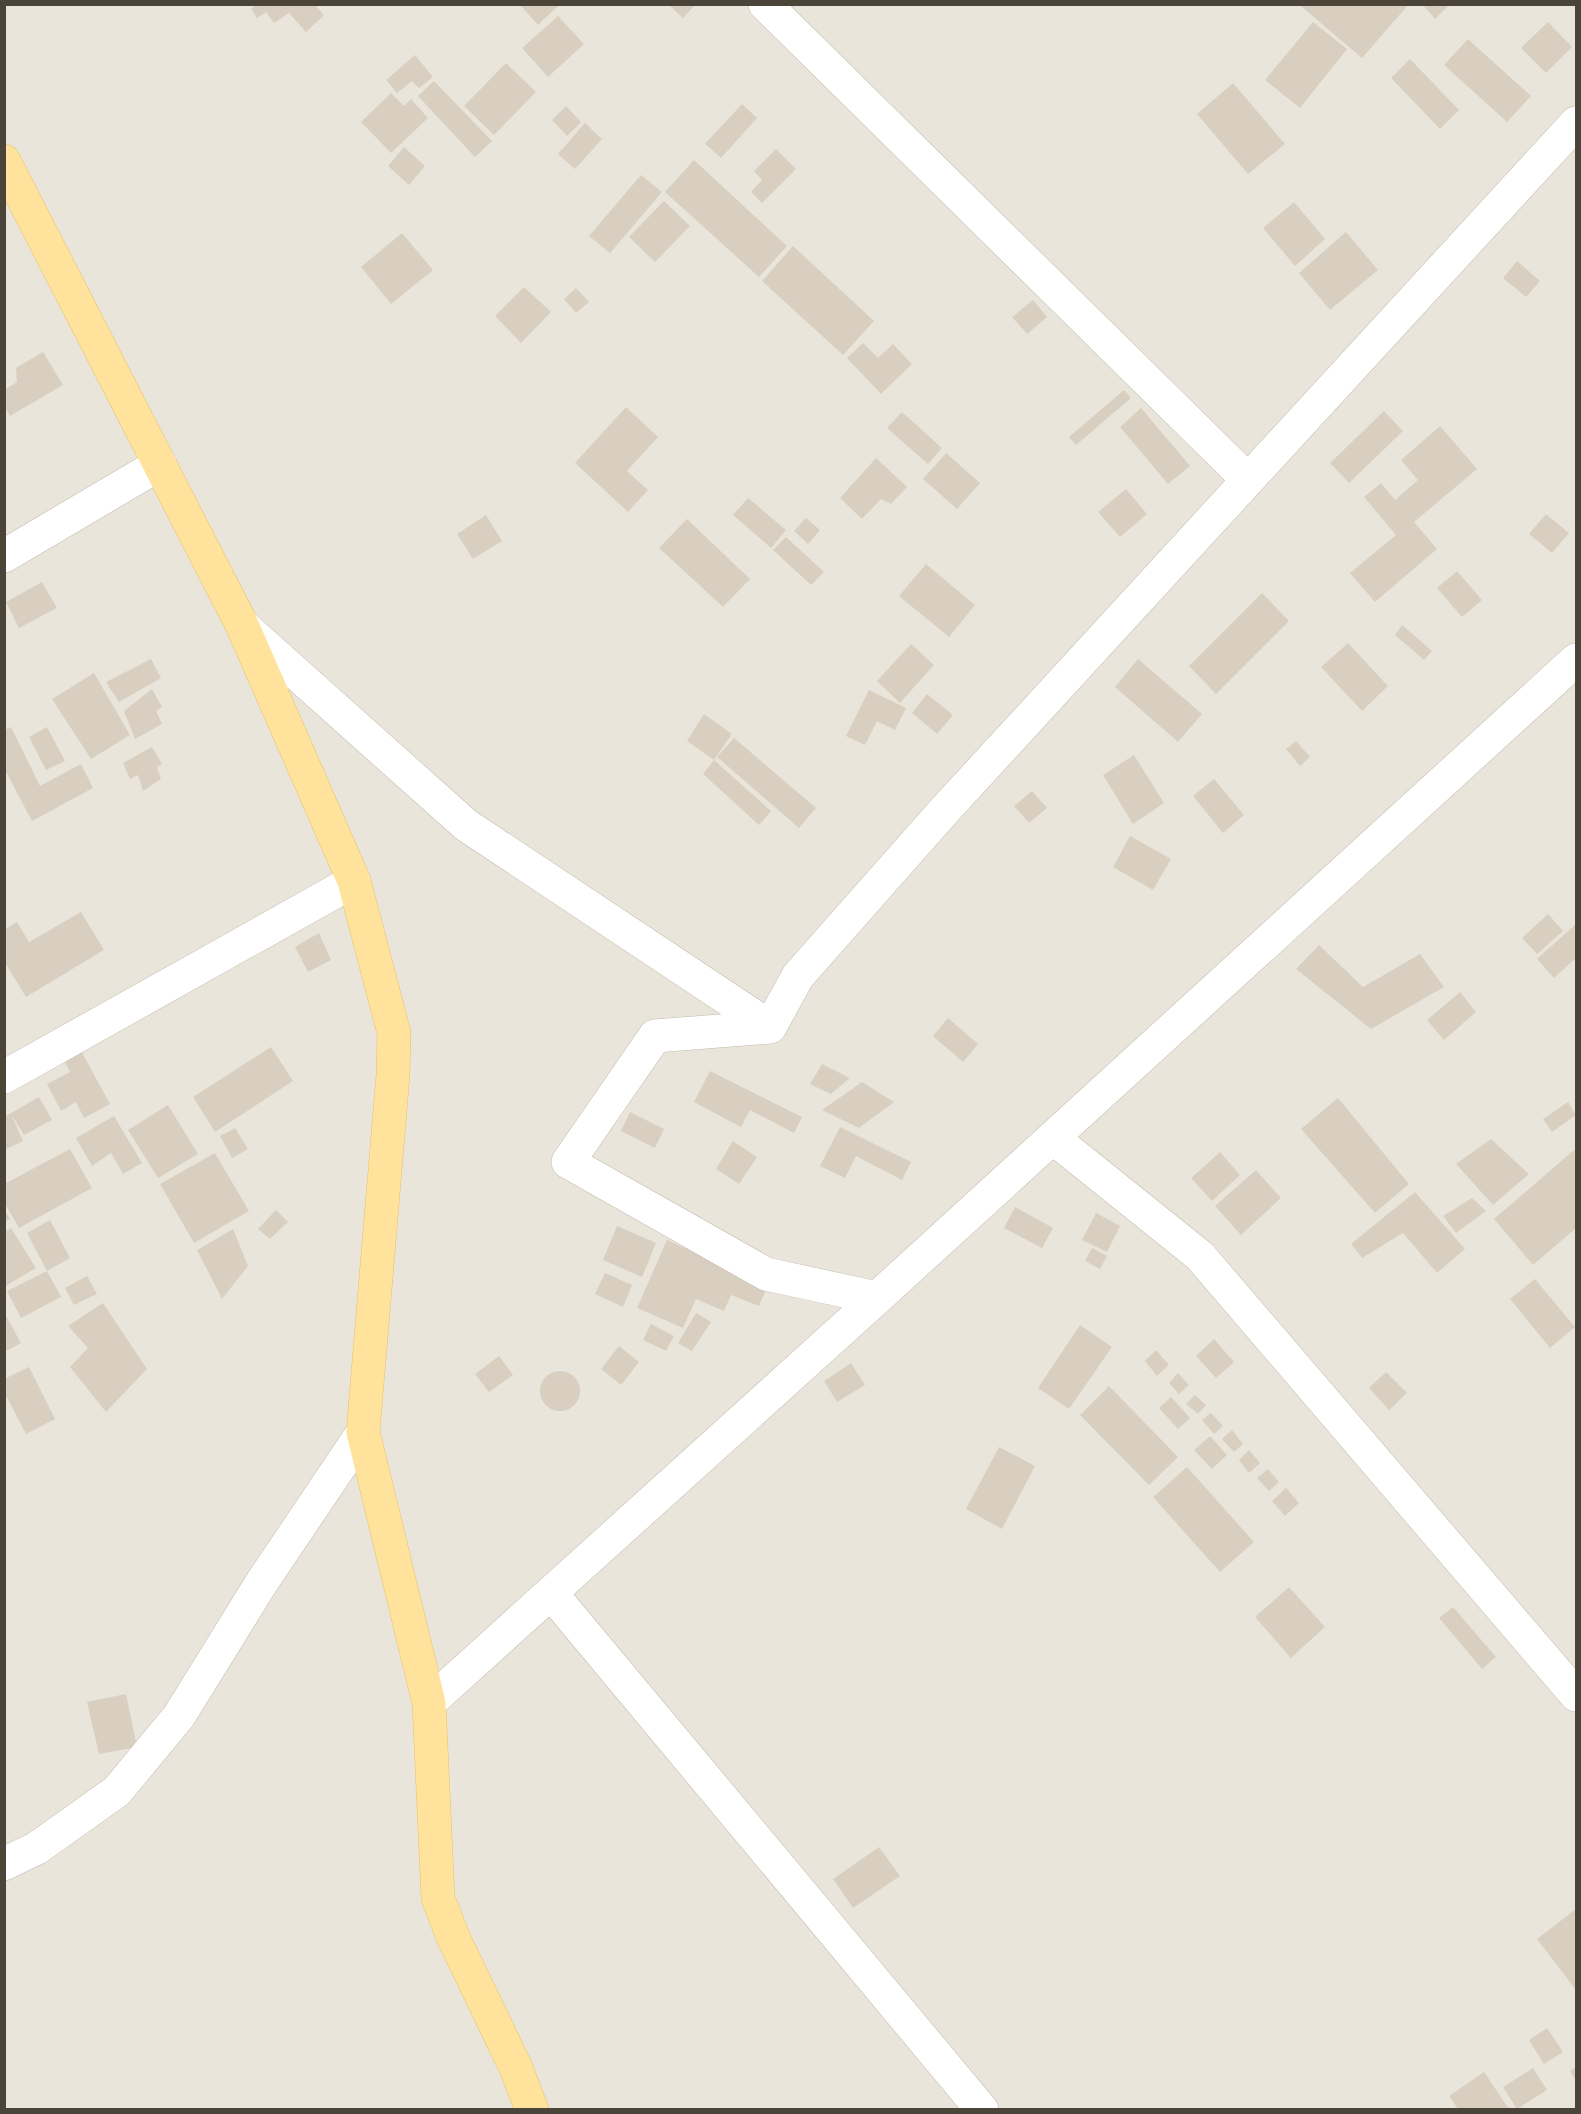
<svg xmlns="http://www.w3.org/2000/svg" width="1581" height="2114" viewBox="0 0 1581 2114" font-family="'Roboto Condensed',sans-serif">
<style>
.residential{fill:#eae5da}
.building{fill:#d8cfc1}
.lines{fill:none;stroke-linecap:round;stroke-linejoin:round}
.minor-casing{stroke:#c2bbae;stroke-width:34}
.major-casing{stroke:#e6c16a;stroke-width:34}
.minor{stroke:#fff;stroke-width:33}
.major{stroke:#ffe39c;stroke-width:33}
</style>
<rect width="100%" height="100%" fill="#f6f3ec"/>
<path class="residential" d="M5,5H1576V2109H5Z"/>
<path class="building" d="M257,4H314L324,15L306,32L289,13L274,23L266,12L257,18L251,9Z
M519,4H560L538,25Z
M668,4H696L683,18Z
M1304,4H1409L1362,58L1302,7Z
M1422,4H1450L1435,19Z
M558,16L584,44L548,77L522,48Z
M1313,22L1347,49L1300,108L1265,80Z
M1548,22L1572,47L1546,73L1521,48Z
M1468,39L1531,96L1507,122L1444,65Z
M415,55L433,77L419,88L412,81L397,93L386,80Z
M1410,59L1459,110L1440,129L1391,78Z
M506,63L536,92L494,135L464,106Z
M434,81L492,141L475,157L418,96Z
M1233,83L1285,144L1248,174L1197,114Z
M391,93L404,106L411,99L428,118L391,153L361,122Z
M742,104L757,118L721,158L705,144Z
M566,106L581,122L567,136L552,120Z
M585,123L602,139L575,169L558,154Z
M404,147L425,166L409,185L388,166Z
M776,149L796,169L762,203L751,192L762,180L754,171Z
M694,160L787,246L759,277L665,192Z
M641,175L662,192L610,253L589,236Z
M664,201L690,226L655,262L629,237Z
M1294,202L1325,239L1295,266L1263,228Z
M1346,232L1378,270L1330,310L1299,273Z
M402,233L433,270L391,304L361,267Z
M793,246L874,321L843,355L762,281Z
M1517,261L1540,281L1526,297L1503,278Z
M524,287L551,312L521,343L495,316Z
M576,288L589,302L576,313L564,299Z
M1033,300L1047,317L1027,334L1012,317Z
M863,343L878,358L893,344L912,364L881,394L847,358Z
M43,352L63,385L10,416L4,406V390L17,382L16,368Z
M1124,390L1131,398L1076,445L1069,437Z
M626,407L658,437L627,471L648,490L628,512L575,463Z
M1141,408L1190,466L1168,484L1120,427Z
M1384,411L1403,431L1349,483L1330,463Z
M902,412L942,448L928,464L887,428Z
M1440,426L1477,469L1414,522L1437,549L1375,602L1350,573L1396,535L1364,497L1381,483L1395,500L1418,480L1401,460Z
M946,453L980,483L957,509L923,479Z
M876,458L907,487L891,504L881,499L862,519L840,498Z
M1126,489L1147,514L1120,537L1098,512Z
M748,498L786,530L771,548L733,515Z
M1546,514L1569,533L1552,553L1529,534Z
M486,515L502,541L473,559L457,534Z
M806,518L820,530L808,544L794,531Z
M687,519L750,579L723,607L659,548Z
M786,537L824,572L811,585L773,550Z
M926,564L975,605L949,637L899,596Z
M1457,571L1482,600L1462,617L1437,588Z
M42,582L57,608L19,628L6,602Z
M1262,593L1289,621L1216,694L1189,666Z
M1402,625L1432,651L1424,660L1395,635Z
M1348,643L1388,686L1362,711L1321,667Z
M911,644L934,665L900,703L877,681Z
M151,659L161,678L119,702L106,682Z
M1138,659L1202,714L1178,742L1115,687Z
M94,673L130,735L91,759L52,699Z
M152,689L162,707L156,711L162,724L135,739L124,711Z
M869,690L906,708L895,730L877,721L865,745L846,736Z
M927,694L953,715L937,734L912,713Z
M704,714L732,734L714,760L687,741Z
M11,727L40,786L81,764L93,788L32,821L4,768V730Z
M47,727L65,761L46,770L29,737Z
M734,738L816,808L799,828L717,757Z
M1296,741L1310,757L1300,766L1286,749Z
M152,747L162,764L157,767L161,779L143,791L138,775L130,779L123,763Z
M1134,755L1164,803L1133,824L1103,775Z
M714,760L771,811L759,825L703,774Z
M1214,779L1244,815L1223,833L1193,796Z
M1032,791L1047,808L1029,823L1014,806Z
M1130,836L1171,859L1153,890L1113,867Z
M81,912L104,950L26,997L4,961V930L17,922L29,942Z
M1548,914L1563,931L1537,954L1522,938Z
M1576,924V958L1554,978L1537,959Z
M319,933L331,960L308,972L295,947Z
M1319,945L1363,987L1420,954L1444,987L1371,1029L1296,969Z
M1460,992L1476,1012L1444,1040L1427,1020Z
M948,1018L978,1044L963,1062L933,1036Z
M78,1045L110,1104L84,1118L76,1102L61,1111L47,1084L70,1072L61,1054Z
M271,1047L293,1081L215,1132L193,1097Z
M822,1064L850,1078L831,1094L810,1084Z
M710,1071L802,1117L794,1133L750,1110L741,1127L694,1102Z
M862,1082L894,1102L859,1128L822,1110Z
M39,1097L52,1120L24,1135L11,1114L23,1141L6,1149L4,1117Z
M1338,1098L1409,1184L1375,1213L1301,1129Z
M1568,1102L1576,1115L1552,1132L1543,1119Z
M168,1105L198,1154L158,1178L128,1130Z
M630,1112L664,1129L655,1148L621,1131Z
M114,1116L142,1163L123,1174L111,1153L92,1166L76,1138Z
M840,1127L911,1162L902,1180L856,1156L845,1178L820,1166Z
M235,1128L248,1149L232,1158L220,1136Z
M1491,1139L1529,1174L1493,1205L1456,1164Z
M733,1141L757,1157L739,1184L716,1169Z
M70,1149L92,1188L19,1228L4,1202V1184Z
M1574,1150L1576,1154V1228L1533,1265L1494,1219Z
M1220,1152L1240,1175L1212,1201L1191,1178Z
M215,1153L249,1211L194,1243L160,1184Z
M1256,1170L1281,1198L1241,1235L1215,1206Z
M1415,1192L1465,1249L1437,1273L1403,1233L1362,1258L1351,1244Z
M1472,1198L1486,1211L1456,1233L1443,1216Z
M1015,1207L1053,1228L1042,1248L1004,1228Z
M4,1209L10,1219L4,1222Z
M276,1210L288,1222L270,1239L258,1229Z
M1096,1213L1120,1226L1107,1252L1082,1240Z
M50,1220L70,1258L47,1271L27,1233Z
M617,1226L656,1243L642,1277L603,1260Z
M11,1228L36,1268L4,1287V1232Z
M233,1229L248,1266L222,1299L197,1250Z
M667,1240L768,1285L759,1306L731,1295L724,1311L696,1299L683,1328L637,1308Z
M1092,1248L1107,1256L1100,1269L1085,1261Z
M47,1271L61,1297L21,1318L7,1291Z
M605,1273L632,1285L623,1307L595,1294Z
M87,1276L97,1294L74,1305L65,1288Z
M1535,1279L1575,1327L1550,1348L1510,1299Z
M103,1303L147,1369L106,1412L70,1367L88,1348L68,1326Z
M4,1312L21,1343L4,1352Z
M696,1313L711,1322L692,1351L678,1343Z
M651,1324L674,1336L666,1351L643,1340Z
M1080,1325L1112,1347L1069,1409L1038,1388Z
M1214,1339L1234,1362L1216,1378L1196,1356Z
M619,1346L639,1362L621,1385L601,1369Z
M1156,1350L1169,1365L1157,1376L1145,1361Z
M499,1356L513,1375L489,1392L475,1374Z
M851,1363L865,1385L837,1402L824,1381Z
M29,1367L55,1419L26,1434L4,1392V1379Z
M540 1391a20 20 0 1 1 40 0a20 20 0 1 1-40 0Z
M1386,1372L1407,1393L1389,1410L1369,1388Z
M1178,1373L1189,1385L1179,1394L1169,1383Z
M1109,1386L1178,1457L1149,1485L1080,1415Z
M1195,1395L1206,1405L1198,1414L1186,1404Z
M1171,1397L1190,1418L1178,1429L1159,1408Z
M1211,1413L1223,1426L1214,1434L1202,1420Z
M1232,1430L1243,1444L1234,1452L1222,1439Z
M1210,1436L1227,1455L1212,1469L1194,1450Z
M999,1447L1035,1466L1002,1529L966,1509Z
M1249,1450L1260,1463L1249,1473L1239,1460Z
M1187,1467L1254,1542L1220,1572L1153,1497Z
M1268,1469L1279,1482L1269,1491L1257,1478Z
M1286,1488L1299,1503L1285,1516L1272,1501Z
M1289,1587L1325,1627L1291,1658L1255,1617Z
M1453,1607L1496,1657L1482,1669L1439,1618Z
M126,1694L137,1747L99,1754L87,1702Z
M879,1847L900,1876L853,1908L833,1879Z
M1576,1909V1990L1537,1939Z
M1547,2028L1563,2052L1544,2064L1529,2040Z
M1576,2067V2081L1570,2071Z
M1533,2068L1547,2090L1517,2109L1503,2087Z
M1484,2072L1509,2109H1458L1449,2096Z"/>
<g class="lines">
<g class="minor-casing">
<path id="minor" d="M765,4L1248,480
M4,556L160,464
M242,625L466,825L770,1027
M770,1027L655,1036L568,1162L766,1274L877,1298L1576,660
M770,1027L798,976L943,812L1576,123
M4,1077L354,881
M1053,1138L1200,1256L1576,1695
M551,1593L982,2110
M429,1703L877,1298
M4,1864L37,1848L117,1791L179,1716L262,1582L363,1432"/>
</g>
<g class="major-casing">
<path id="major" d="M4,161L242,625L354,881L394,1033L393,1075L363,1432L429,1703L438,1898L453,1937L516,2068L532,2110"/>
</g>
<use href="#minor" class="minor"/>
<use href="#major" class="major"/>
</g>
<rect width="1581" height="2114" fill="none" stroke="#4b4439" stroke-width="12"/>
</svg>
